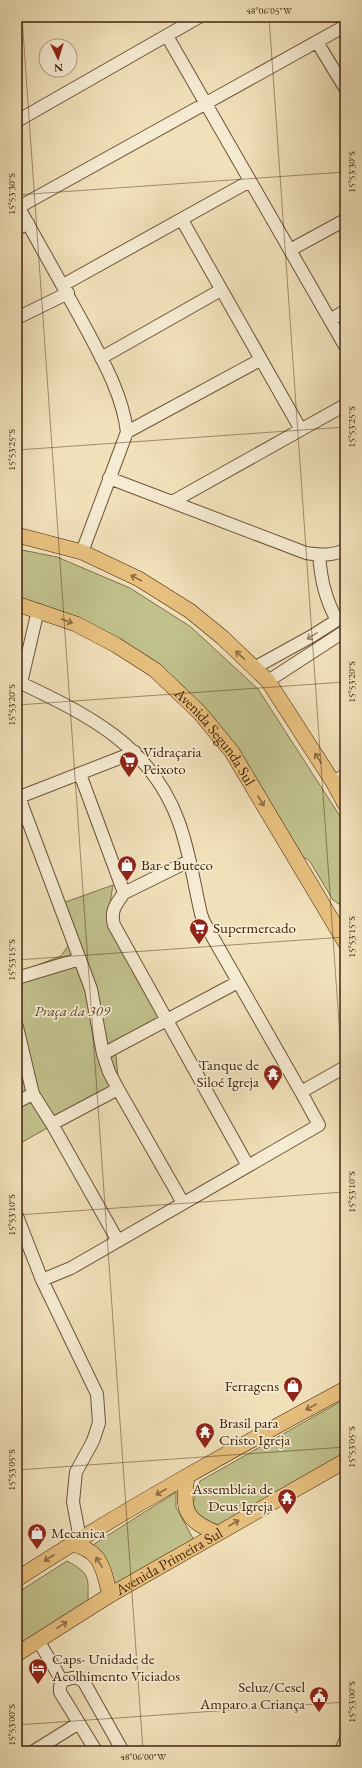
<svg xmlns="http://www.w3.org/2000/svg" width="362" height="1768" viewBox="0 0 362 1768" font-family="'EB Garamond',serif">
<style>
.green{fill:#c1c18c;stroke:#81724c}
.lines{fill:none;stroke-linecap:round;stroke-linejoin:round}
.minor-casing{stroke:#6d5238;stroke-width:14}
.major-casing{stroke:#41230d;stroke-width:16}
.minor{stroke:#f6ecd3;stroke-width:12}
.major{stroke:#e8c07e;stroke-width:15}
.oneway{stroke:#8c6a40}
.oneway2{stroke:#9c8870}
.ticks{fill:none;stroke:#41230d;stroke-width:1;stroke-opacity:0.45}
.labels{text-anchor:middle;stroke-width:3.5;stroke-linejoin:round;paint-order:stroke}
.street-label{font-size:15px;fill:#41230d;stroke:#f6ecd3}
.poi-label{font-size:15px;fill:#41230d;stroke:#f6ecd3;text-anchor:start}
.park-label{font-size:15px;font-style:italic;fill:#614a2d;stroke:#f6ecd3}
.neatline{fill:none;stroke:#41230d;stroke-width:1.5}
.ticks-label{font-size:10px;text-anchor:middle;fill:#41230d}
</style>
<rect width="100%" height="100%" fill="#f1e1bb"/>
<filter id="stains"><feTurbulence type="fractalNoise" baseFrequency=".005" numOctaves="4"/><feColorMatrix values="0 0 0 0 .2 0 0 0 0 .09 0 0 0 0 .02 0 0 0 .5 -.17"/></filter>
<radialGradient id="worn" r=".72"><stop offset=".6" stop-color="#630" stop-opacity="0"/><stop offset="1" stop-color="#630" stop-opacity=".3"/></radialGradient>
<path class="green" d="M17,549L57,557L130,588L191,627L258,689L345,824V908L333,900L309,860L301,856L241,758L148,657L17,597Z
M113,885L108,915L162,1021L115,1045L119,1088L17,1145V973L61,956L74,937L60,904Z
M345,1399V1456L222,1526L198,1518L193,1503L200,1481Z
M176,1492V1507L195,1542L111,1589L88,1548Z
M67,1561C91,1574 88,1577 88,1603L17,1646V1593Z"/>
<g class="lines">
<g class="minor-casing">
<path id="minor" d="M167,36L345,346
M317,42L345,88
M17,121L199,17
M17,204C41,248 66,291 90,336C106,366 123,398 127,432L82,552
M19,207L345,26
M182,220L301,430
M17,229L28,223
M290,250L345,220
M63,285L250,181
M17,318L68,293
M330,320L345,311
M101,358L221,290
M127,432L260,360
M109,478L306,553C320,555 332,556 345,550
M172,502L345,405
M319,555C321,579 325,599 337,620
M38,610L21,683C88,715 150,745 178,820C189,848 194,884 201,914L204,922L301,1092L345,1067
M254,668L312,636L345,615
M268,681L345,631
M80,774L124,893C116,904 110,911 114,925L248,1166
M333,782L345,775
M19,797L91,989L103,1054
M17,798L135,752
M124,893L189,861
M17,978L80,959
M17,1027L33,1094
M118,1089L183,1203
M17,1102L33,1094L52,1124L118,1089L109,1072L103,1054L238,982
M52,1124L118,1241
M17,1216L42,1280L97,1394L99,1423L93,1441L76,1472L73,1502L80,1539
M42,1280L71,1268L319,1125L301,1092
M38,1640L62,1681
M34,1751L79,1723
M96,1751L60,1692V1687L62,1681C71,1678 77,1675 84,1682L121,1748V1751
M341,1751L345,1741"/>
</g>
<g class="major-casing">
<g id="major">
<path d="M17,535L82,552L139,579L190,611L223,638L268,681L333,782L345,804"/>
<path id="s1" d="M17,604L76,624L116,645L155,670L200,713L232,752L345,942"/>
<path d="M187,1477C182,1510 185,1520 217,1533"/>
<path d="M71,1544C102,1550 103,1569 110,1595"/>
<path d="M17,1579C123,1510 234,1449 345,1389"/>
<path id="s2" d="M17,1654L110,1595L345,1461"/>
</g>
</g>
<use href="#minor" class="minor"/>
<use href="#major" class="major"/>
</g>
<defs><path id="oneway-shaft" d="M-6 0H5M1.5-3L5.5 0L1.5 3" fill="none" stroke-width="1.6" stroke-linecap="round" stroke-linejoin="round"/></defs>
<g class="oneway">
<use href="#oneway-shaft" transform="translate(136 578) rotate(-152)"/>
<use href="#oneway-shaft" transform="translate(67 621) rotate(20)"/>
<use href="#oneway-shaft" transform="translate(240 655) rotate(-137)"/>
<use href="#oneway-shaft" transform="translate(318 758) rotate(-123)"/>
<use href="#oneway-shaft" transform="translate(261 801) rotate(59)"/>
<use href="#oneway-shaft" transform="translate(311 1407) rotate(151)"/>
<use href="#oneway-shaft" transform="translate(161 1492) rotate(150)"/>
<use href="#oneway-shaft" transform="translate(234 1523) rotate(-30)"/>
<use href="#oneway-shaft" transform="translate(49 1558) rotate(147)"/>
<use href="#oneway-shaft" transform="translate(99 1562) rotate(-122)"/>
<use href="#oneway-shaft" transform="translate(62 1625) rotate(-32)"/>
</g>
<use class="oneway2" href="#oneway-shaft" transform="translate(312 636) rotate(149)"/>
<path class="ticks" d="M22,17L143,1751M269,17L345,1110M17,195L345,172M17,450L345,427M17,705L345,682M17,960L345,937M17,1215L345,1192M17,1470L345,1447M17,1725L345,1702"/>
<defs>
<g id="supermarket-pin" transform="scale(1)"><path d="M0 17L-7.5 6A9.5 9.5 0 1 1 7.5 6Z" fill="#8f2418" stroke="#f6ecd3"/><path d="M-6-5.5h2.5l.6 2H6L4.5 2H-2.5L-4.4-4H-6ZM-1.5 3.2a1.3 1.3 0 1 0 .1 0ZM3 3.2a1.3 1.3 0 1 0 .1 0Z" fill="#fff"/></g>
<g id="shop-pin" transform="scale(1)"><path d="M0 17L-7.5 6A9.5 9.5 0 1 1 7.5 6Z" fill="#8f2418" stroke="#f6ecd3"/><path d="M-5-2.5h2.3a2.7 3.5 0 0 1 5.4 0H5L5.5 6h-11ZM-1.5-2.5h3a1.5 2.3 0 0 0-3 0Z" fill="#fff"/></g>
<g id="temple-pin" transform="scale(1)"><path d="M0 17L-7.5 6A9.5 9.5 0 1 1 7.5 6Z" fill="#8f2418" stroke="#f6ecd3"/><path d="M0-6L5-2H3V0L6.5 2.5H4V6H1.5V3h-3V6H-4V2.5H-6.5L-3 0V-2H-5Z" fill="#fff"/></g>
<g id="hotel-pin" transform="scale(1)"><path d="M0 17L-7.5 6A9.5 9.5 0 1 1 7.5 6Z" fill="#8f2418" stroke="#f6ecd3"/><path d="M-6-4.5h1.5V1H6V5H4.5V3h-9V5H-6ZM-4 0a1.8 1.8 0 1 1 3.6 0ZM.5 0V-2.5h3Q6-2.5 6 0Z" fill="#fff"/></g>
<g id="civic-pin" transform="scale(1)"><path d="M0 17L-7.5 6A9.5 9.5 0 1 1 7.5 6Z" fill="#8f2418" stroke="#f6ecd3"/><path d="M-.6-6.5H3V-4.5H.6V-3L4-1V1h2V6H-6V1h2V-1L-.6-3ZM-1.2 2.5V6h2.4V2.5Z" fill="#fff"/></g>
</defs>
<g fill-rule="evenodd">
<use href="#supermarket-pin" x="129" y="761"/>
<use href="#shop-pin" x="127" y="865"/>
<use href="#supermarket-pin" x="199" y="928"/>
<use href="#temple-pin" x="273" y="1074"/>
<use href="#shop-pin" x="293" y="1386"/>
<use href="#temple-pin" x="205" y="1432"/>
<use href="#temple-pin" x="287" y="1498"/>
<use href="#shop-pin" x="37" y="1533"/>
<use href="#hotel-pin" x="38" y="1668"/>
<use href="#civic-pin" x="319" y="1696"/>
</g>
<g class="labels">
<g class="street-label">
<text dy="5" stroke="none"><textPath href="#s1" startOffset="244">Avenida Segunda Sul</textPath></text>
<text dy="5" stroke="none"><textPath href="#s2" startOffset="178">Avenida Primeira Sul</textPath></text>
</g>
<g class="poi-label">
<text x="143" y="757">Vidraçaria<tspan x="143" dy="17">Peixoto</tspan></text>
<text x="141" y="870">Bar e Buteco</text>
<text x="213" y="933">Supermercado</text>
<text x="259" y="1070" text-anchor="end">Tanque de<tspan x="259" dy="17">Siloé Igreja</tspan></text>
<text x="279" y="1391" text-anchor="end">Ferragens</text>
<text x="219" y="1428">Brasil para<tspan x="219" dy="17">Cristo Igreja</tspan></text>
<text x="273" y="1494" text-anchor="end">Assembleia de<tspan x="273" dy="17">Deus Igreja</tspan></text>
<text x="51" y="1538">Mecanica</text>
<text x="52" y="1664">Caps- Unidade de<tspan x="52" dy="17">Acolhimento Viciados</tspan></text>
<text x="305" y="1692" text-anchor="end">Seluz/Cesel<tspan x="305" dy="17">Amparo a Criança</tspan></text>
</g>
<g class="park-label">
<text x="72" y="1016">Praça da 309</text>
</g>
</g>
<rect width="362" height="1768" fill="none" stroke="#f1e1bb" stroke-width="44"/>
<g transform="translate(58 58) rotate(176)"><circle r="19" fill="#f6ecd3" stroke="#ae9c84"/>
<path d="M0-3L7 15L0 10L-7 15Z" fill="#8f2418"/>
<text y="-6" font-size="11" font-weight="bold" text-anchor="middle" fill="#41230d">N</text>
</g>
<rect x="22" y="22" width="318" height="1724" class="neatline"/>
<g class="ticks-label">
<text x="269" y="14">48°06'05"W</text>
<text transform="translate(351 172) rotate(-90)" y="4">15°53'30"S</text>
<text transform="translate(11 194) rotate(-90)" y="4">15°53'30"S</text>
<text transform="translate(351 427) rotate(-90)" y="4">15°53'25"S</text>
<text transform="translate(11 450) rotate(-90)" y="4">15°53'25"S</text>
<text transform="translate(351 682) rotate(-90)" y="4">15°53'20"S</text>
<text transform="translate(11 705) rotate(-90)" y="4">15°53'20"S</text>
<text transform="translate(351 937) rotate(-90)" y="4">15°53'15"S</text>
<text transform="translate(11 960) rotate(-90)" y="4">15°53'15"S</text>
<text transform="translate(351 1192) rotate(-90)" y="4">15°53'10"S</text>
<text transform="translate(11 1215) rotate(-90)" y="4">15°53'10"S</text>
<text transform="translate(351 1447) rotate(-90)" y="4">15°53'05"S</text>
<text transform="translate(11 1470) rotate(-90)" y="4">15°53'05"S</text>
<text transform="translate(351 1702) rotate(-90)" y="4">15°53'00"S</text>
<text transform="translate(11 1725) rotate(-90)" y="4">15°53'00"S</text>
<text x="143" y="1760">48°06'00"W</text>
</g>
<rect width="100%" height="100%" filter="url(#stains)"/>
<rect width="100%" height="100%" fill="url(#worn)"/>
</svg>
